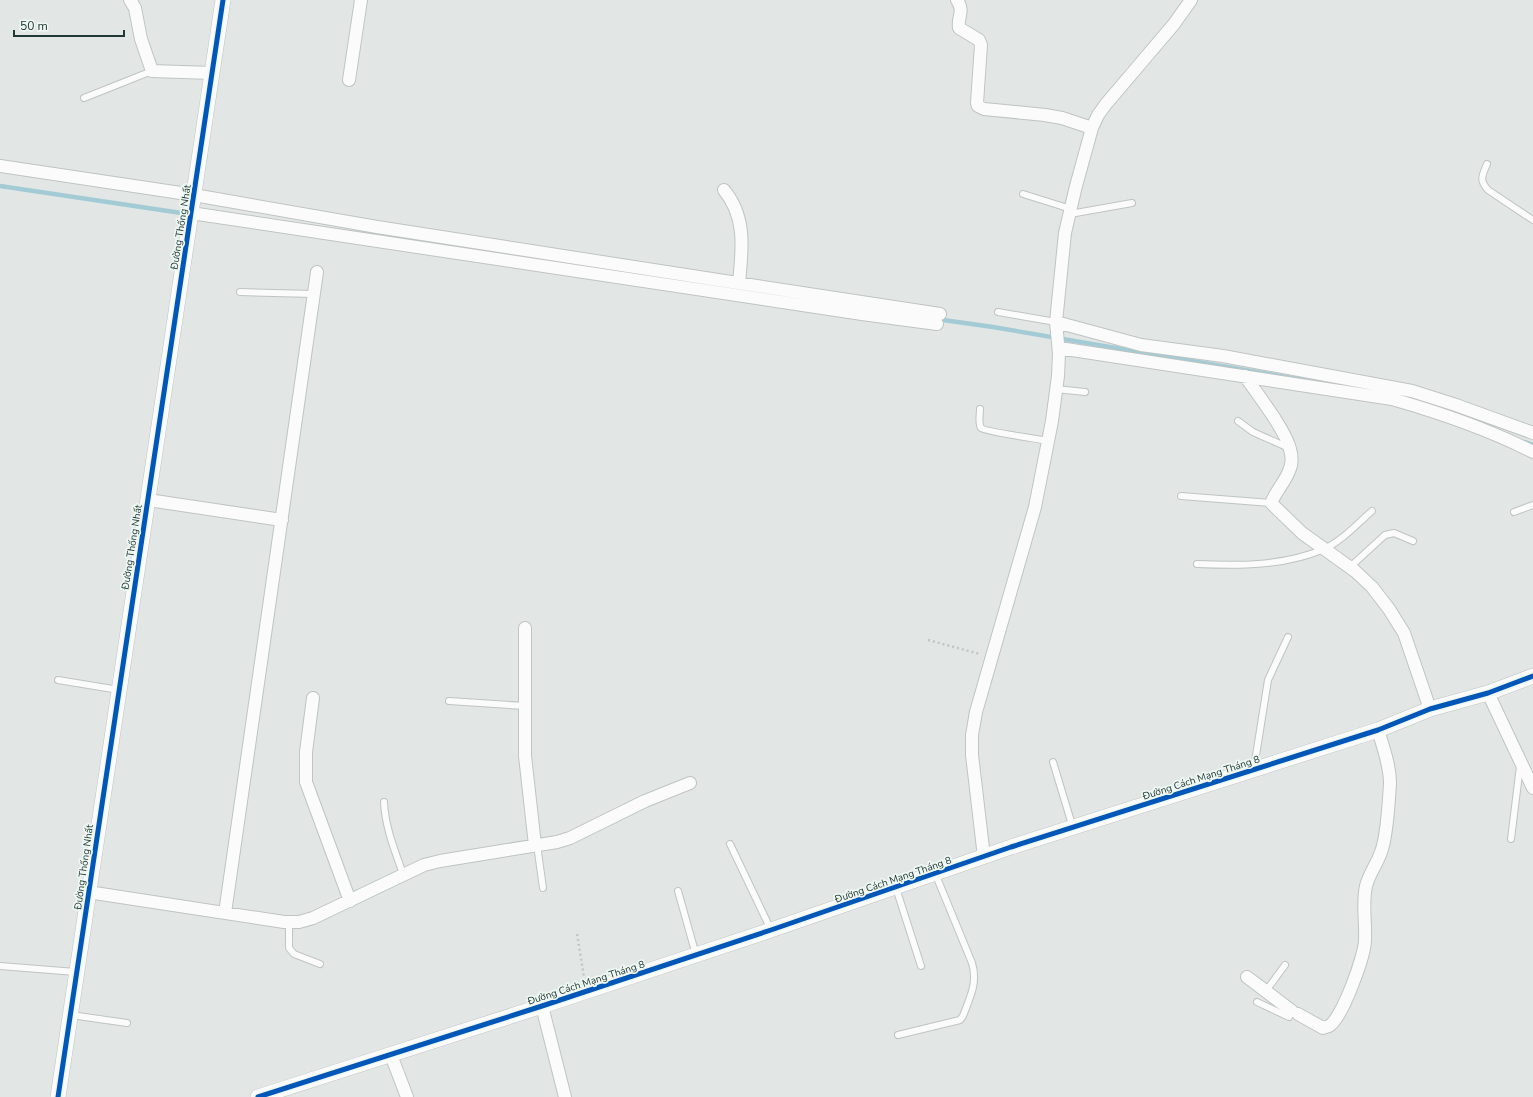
<svg xmlns="http://www.w3.org/2000/svg" width="1533" height="1097" viewBox="0 0 1533 1097" font-family="'Nunito Sans',sans-serif">
<style>
.lines{fill:none;stroke-linecap:round;stroke-linejoin:round}
.stream{stroke:#a2cbd6;stroke-width:4.5}
.service-casing{stroke:#bfc4c2;stroke-width:8}
.minor-casing{stroke:#bfc4c2;stroke-width:14}
.tertiary-casing{stroke:#bfc4c2;stroke-width:16}
.path{stroke:#bfc7c5;stroke-width:2.5;stroke-dasharray:2 3;stroke-linecap:butt}
.service{stroke:#fbfbfb;stroke-width:6}
.minor{stroke:#fbfbfb;stroke-width:12}
.tertiary{stroke:#fbfbfb;stroke-width:15}
.cycleway-casing{stroke:#eff7f3;stroke-width:8}
.cycleway{stroke:#0057b8;stroke-width:5}
.labels{text-anchor:middle;stroke-width:3.5;stroke-linejoin:round;paint-order:stroke}
.street-label{font-size:10px;fill:#203934;stroke:#eff7f3}
</style>
<rect width="100%" height="100%" fill="#e2e7e5"/>
<g class="lines">
<path class="stream" d="M0,186L188,214
M936,319L993,327L1304,380
M1400,396L1420,399
M1433,403L1459,414
M1525,442L1533,445"/>
<g class="service-casing">
<path id="service" d="M84,98L152,71
M1487,164C1482,176 1479,180 1488,190L1533,220
M1023,194L1071,209
M1070,214L1132,203
M240,292L314,294
M998,312L1056,322
M1056,389L1085,392
M980,409C980,415 978,423 981,428C986,432 1039,439 1049,441
M1238,421L1253,432L1289,448
M1181,496L1271,503
M1514,512L1533,505
M1197,564C1240,566 1284,566 1324,549C1342,541 1357,524 1372,511
M1350,567L1385,535L1394,533L1413,541
M58,680L119,690
M449,701L525,706
M1053,762L1073,828
M1254,768L1268,680L1288,637
M384,802C385,827 395,851 403,874
M1511,839L1520,766
M730,844L771,930
M537,845L543,888
M896,888L921,966
M678,891L696,955
M289,922V948L294,954L320,964
M0,966L76,972
M1266,991L1285,965
M1257,1002L1289,1017
M71,1015L127,1023
M898,1035L960,1020L963,1016C970,997 978,983 972,963L935,873"/>
</g>
<g class="minor-casing">
<path id="minor" d="M130,0L135,8L141,39L152,71L212,73
M957,0C965,12 957,17 959,28L979,40L981,45L977,103L978,106L984,109L1045,115L1062,118L1092,128
M349,80L361,0
M0,166L194,195L377,227L718,280L940,314
M724,190C747,218 742,250 739,283
M191,213L862,314L937,324
M1056,322L1141,345L1223,356L1412,391L1456,405L1533,433
M1059,348L1392,399C1441,413 1488,429 1533,452
M1245,376C1257,394 1285,429 1290,449C1292,456 1292,465 1289,471C1285,482 1276,491 1271,503L1302,533L1355,571L1372,587L1389,609L1404,633L1430,709
M148,500L282,520
M525,628V756L535,845
M1488,693L1533,788
M313,698L306,752V782L350,901
M984,857L972,755V735L976,712L1035,507L1052,421L1058,376L1059,354L1056,322L1065,233L1076,186L1092,128L1098,115L1106,104L1174,24L1191,0
M88,892L284,922H299L313,918L424,865L440,861L557,842L570,838L645,801L690,783
M225,913L317,272
M1247,977L1292,1011
M542,1006L565,1097
M1298,1014L1323,1028C1325,1027 1327,1027 1329,1026C1342,1019 1365,955 1365,940C1366,922 1362,904 1366,886C1369,874 1377,864 1381,852C1387,837 1389,801 1390,783C1390,765 1383,747 1378,730
M391,1055L407,1097"/>
</g>
<g class="tertiary-casing">
<path id="tertiary" d="M58,1097L223,0
M258,1097L542,1006L771,930L1011,847L1378,730L1430,709L1488,693L1533,676"/>
</g>
<path class="path" d="M928,640L980,654
M577,934L584,977"/>
<use href="#service" class="service"/>
<use href="#minor" class="minor"/>
<use href="#tertiary" class="tertiary"/>
<g class="cycleway-casing">
<path id="cycleway" d="M58,1097L223,0
M258,1097L542,1006L771,930L1011,847L1378,730L1430,709L1488,693L1533,676"/>
</g>
<use href="#cycleway" class="cycleway"/>
</g>
<g class="labels">
<g class="street-label">
<text transform="translate(180 227) rotate(-81)" y="4">Đường Thống Nhất</text>
<text transform="translate(131 547) rotate(-81)" y="4">Đường Thống Nhất</text>
<text transform="translate(1201 777) rotate(-18)" y="4">Đường Cách Mạng Tháng 8</text>
<text transform="translate(83 867) rotate(-82)" y="4">Đường Thống Nhất</text>
<text transform="translate(893 879) rotate(-19)" y="4">Đường Cách Mạng Tháng 8</text>
<text transform="translate(586 982) rotate(-18)" y="4">Đường Cách Mạng Tháng 8</text>
</g>
</g>
<path d="M14 30v6h110v-6" fill="none" stroke="#203934" stroke-width="2"/>
<text x="20" y="30" font-size="12" fill="#203934" stroke="#eff7f3" stroke-width="3" paint-order="stroke">50 m</text>
</svg>
